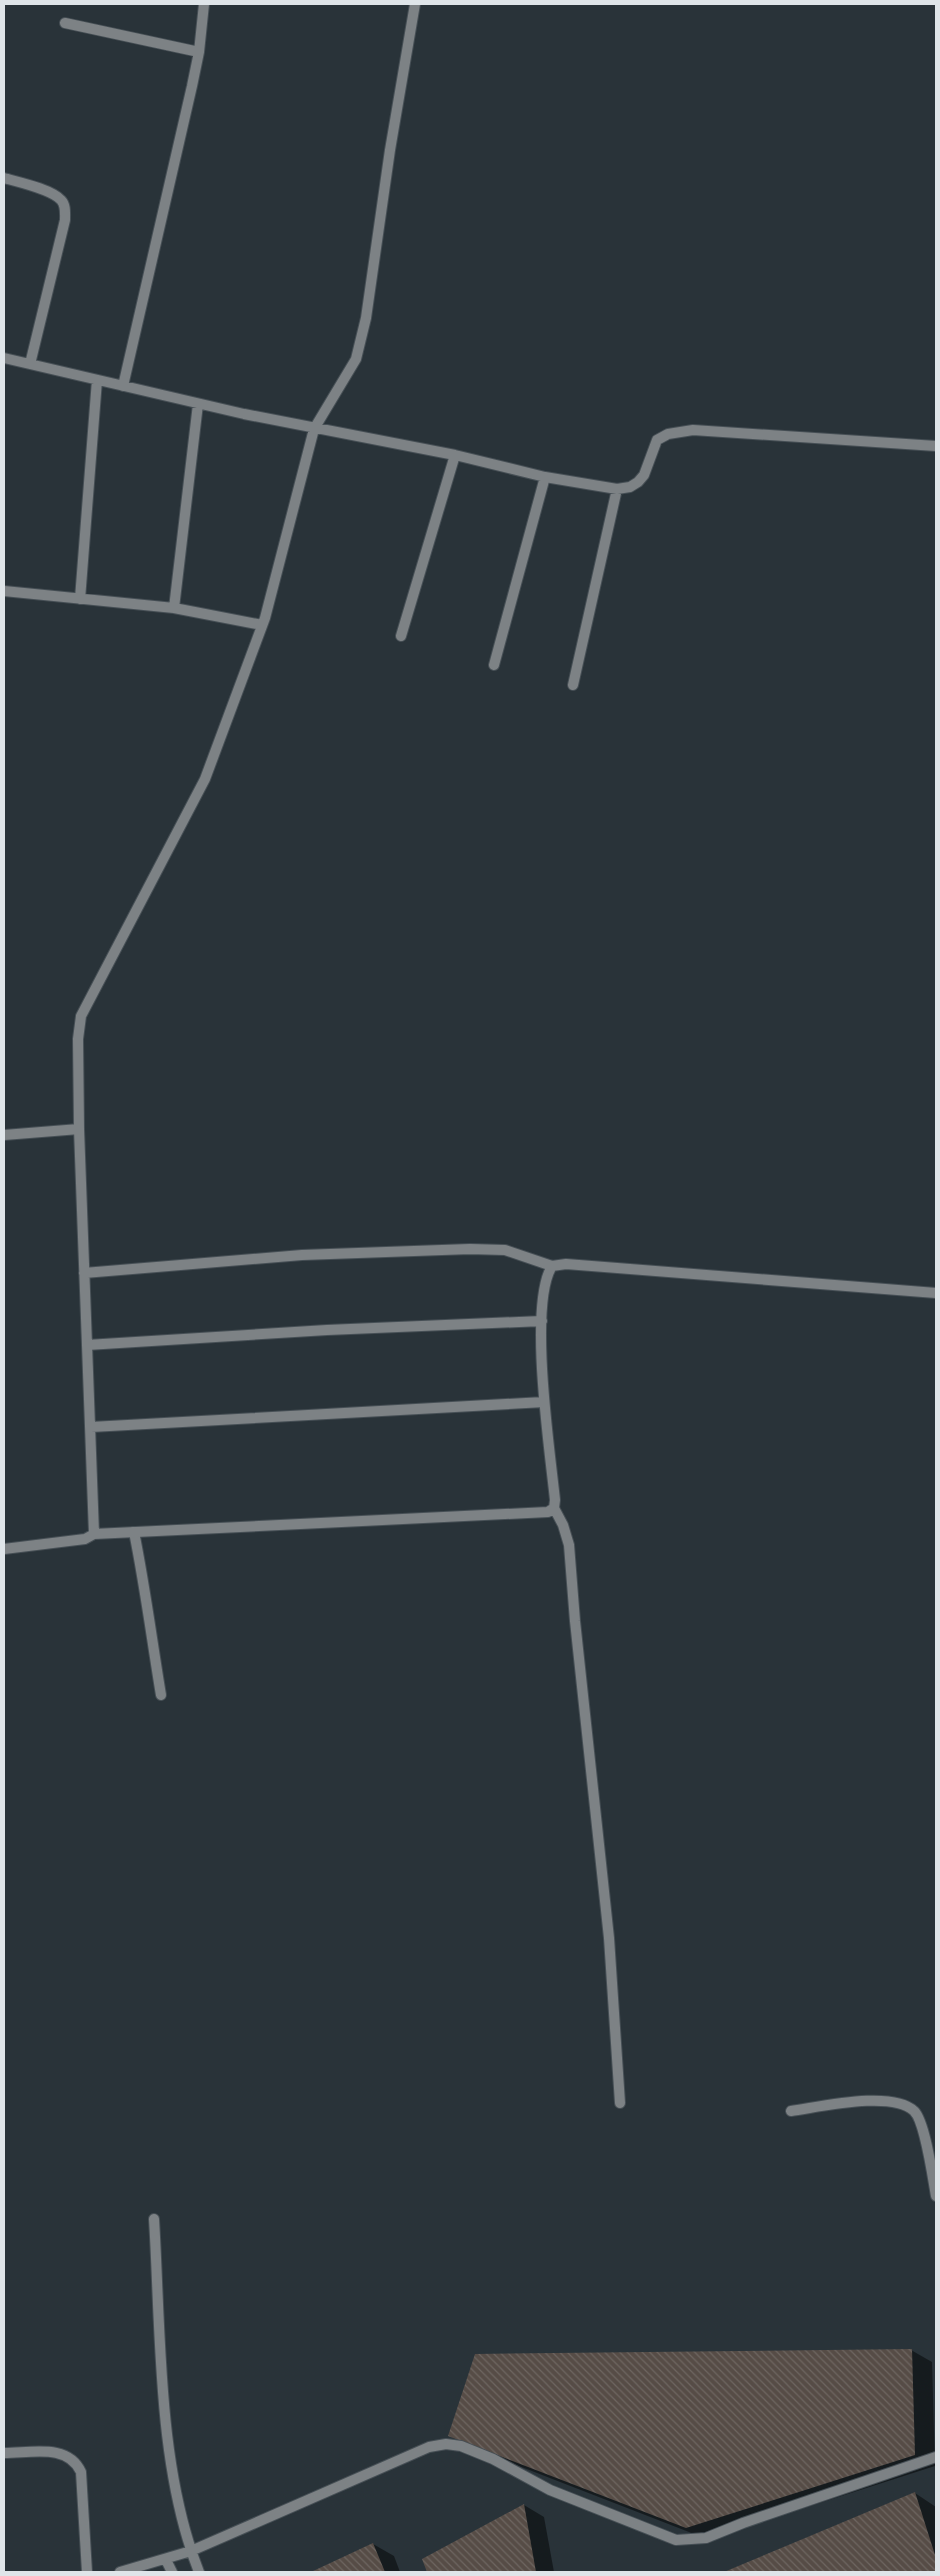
<svg xmlns="http://www.w3.org/2000/svg" width="940" height="2576" viewBox="0 0 940 2576" font-family="Signika,sans-serif">
<style>
.shadow{fill:#0007}
.building{fill:url(#building-back-hatch)}
.lines{fill:none;stroke-linecap:round;stroke-linejoin:round}
.lane-casing{stroke:#464f55;stroke-width:12}
.street-casing{stroke:#464f55;stroke-width:12}
.lane{stroke:#7d8285;stroke-width:10}
.street{stroke:#7d8285;stroke-width:10}
</style>
<defs>
<pattern id="building-back-hatch" width="6" height="6" patternUnits="userSpaceOnUse" patternTransform="scale(1.25)"><rect width="6" height="6" fill="#564c46"/><path d="M-1 5l2 2M0 0l6 6M5-1l2 2" fill="none" stroke="#6e6661"/></pattern>
</defs>
<rect width="100%" height="100%" fill="#293339"/>
<path class="shadow" d="M911,2350L932,2362L935,2466L707,2539L470,2447L450,2435Z
M915,2493L936,2507V2572H727Z
M524,2505L544,2517L554,2572H428L424,2559Z
M373,2544L394,2556L400,2572H314Z"/>
<path class="building" d="M912,2349L915,2455L686,2528L448,2436L475,2354Z
M915,2492L936,2558V2572H724Z
M524,2504L536,2572H427L422,2559Z
M373,2543L385,2572H311Z"/>
<g class="lines">
<g class="lane-casing">
<path id="lane" d="M134,1532C145,1586 152,1641 161,1695"/>
</g>
<g class="street-casing">
<path id="street" d="M65,23L199,52
M4,178C18,182 51,189 61,200C66,205 65,213 65,220L30,364
M4,358L244,414L455,455L545,477L617,489L630,487L638,482L644,475L657,440L668,434L693,430L936,446
M123,386L192,86L199,52L204,4
M4,591L174,608L262,625
M80,599L97,380
M174,608L198,404
M401,636L455,455
M494,665L545,477
M573,685L617,489
M4,1135L79,1129
M84,1273L302,1255L470,1249L505,1250L552,1266
M87,1345L327,1330L542,1321
M91,1427L544,1402
M554,1508L563,1525L569,1545L575,1621L609,1938L620,2103
M94,1534L548,1512L554,1508L555,1500C550,1451 528,1305 552,1266L566,1264L936,1293
M4,1549L85,1539L94,1534L79,1129L78,1039L81,1016L205,779L265,618L314,429L356,359L366,318L390,150L415,4
M791,2111C820,2107 892,2090 914,2111C925,2121 933,2179 936,2196
M154,2219C161,2332 157,2466 199,2572
M4,2453C31,2453 68,2443 81,2472L87,2572
M166,2560L172,2572
M120,2572L191,2551L429,2447L446,2444L461,2446L493,2459L550,2490L676,2540L706,2538L743,2523L936,2457"/>
</g>
<use href="#lane" class="lane"/>
<use href="#street" class="street"/>
</g>
<rect width="940" height="2576" fill="none" stroke="#dfe5e9" stroke-width="10"/>
</svg>
